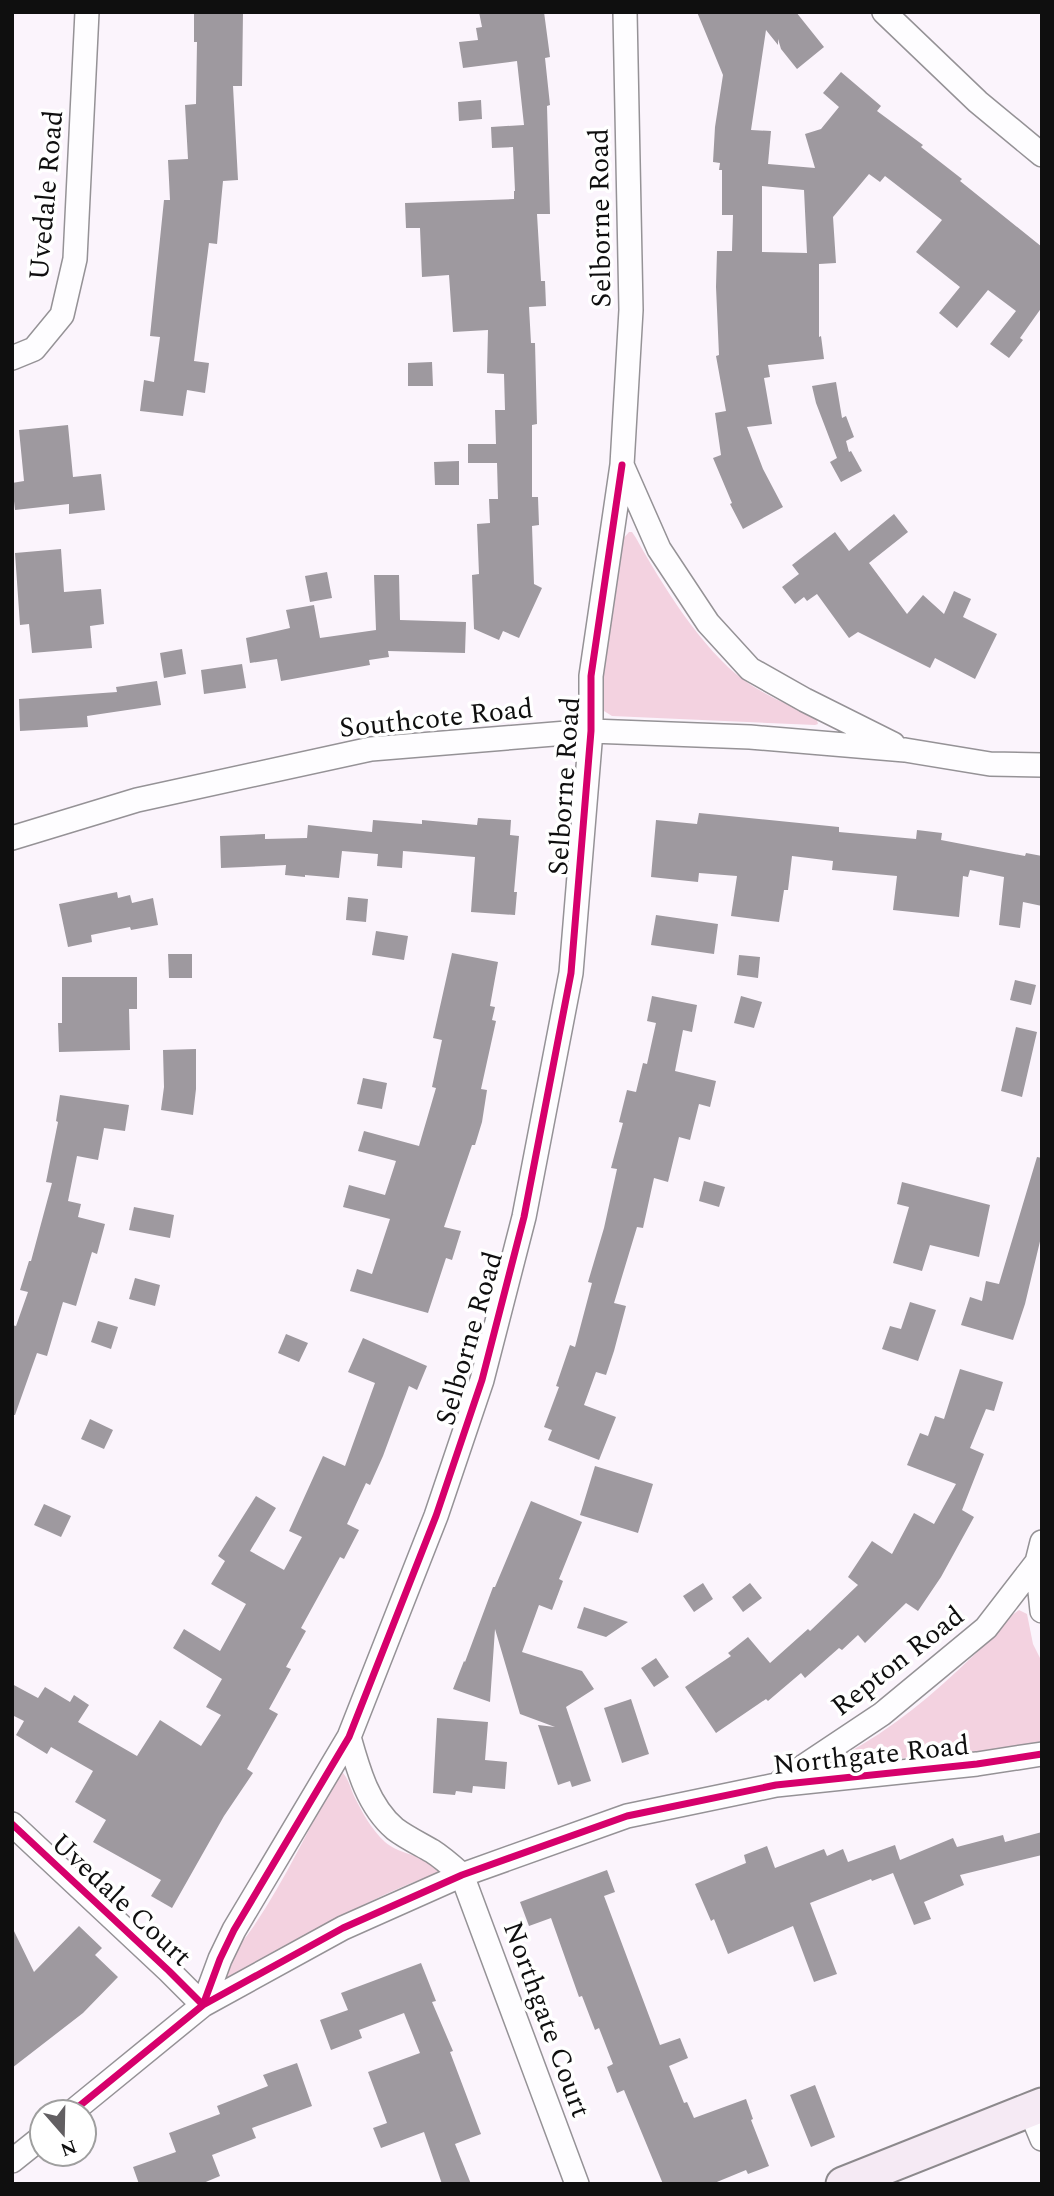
<svg xmlns="http://www.w3.org/2000/svg" width="1054" height="2196" viewBox="0 0 1054 2196" font-family="Spectral,serif">
<style>
.green{fill:#f3d2e0}
.building{fill:#9e999f;fill-rule:evenodd}
.lines{fill:none;stroke-linecap:round;stroke-linejoin:round}
.minor-casing{stroke:#959296;stroke-width:26}
.secondary-casing{stroke:#8c898c;stroke-width:37}
.minor{stroke:#fefdff;stroke-width:23}
.secondary{stroke:#f5eaf4;stroke-width:33}
.cycleway-casing{stroke:#fff;stroke-width:11}
.cycleway{stroke:#d6006c;stroke-width:7}
.labels{text-anchor:middle;stroke-width:7;stroke-linejoin:round;paint-order:stroke}
.street-label{font-size:28px;fill:#0f0f0f;stroke:#fff}
</style>
<rect width="100%" height="100%" fill="#fbf4fc"/>
<path class="green" d="M629,532H632L636,538C661,583 702,650 744,680C765,696 792,706 816,717L818,724L815,725L612,716L604,711L599,694L623,539Z
M1019,1610L1027,1614L1033,1644L1042,1662V1744L978,1753L843,1762L844,1755C892,1729 934,1694 973,1656C988,1642 1003,1620 1019,1610Z
M341,1771C348,1777 350,1787 354,1796C362,1812 371,1829 385,1842C399,1855 430,1856 439,1870L436,1874C362,1899 295,1944 227,1982L224,1980C224,1960 240,1946 251,1930C285,1881 310,1826 338,1774Z"/>
<path class="building" d="M194,12H243L242,86H233L238,180L223,181L217,244L209,243L194,361L209,363L205,393L187,390L183,416L140,411L144,380L154,382L160,337L150,336L164,200H170L168,160L188,159L185,105L196,104L197,42H194Z
M479,12H544L550,57L545,58L550,105L547,106L550,214H537L541,281H545L546,306L529,307L531,343H535L537,424L532,425V497H538L539,525L532,526L534,584L542,588L519,638L503,631L499,640L474,629L472,575L479,574L477,524L490,523L489,499H498L497,463H468V444H496L495,410H505L504,374L487,373L488,330L453,332L449,275L422,277L420,228H406L405,203L514,199V191H515L513,147L492,148L491,127L524,125L517,61L463,68L459,42L478,40L476,28L482,27Z
M697,12H796L824,47L797,69L781,49L778,39V45L766,30L751,130L771,131L768,164L815,168L805,134L821,129L839,107L823,93L841,72L881,106L877,111L923,145L921,147L962,179L960,181L1042,247V307L1020,338L1023,340L1009,358L990,344L1016,311L988,290L957,328L939,313L960,287L916,252L942,220L885,176L880,182L869,174L833,217L836,263L819,264V337L821,336L824,359L768,365L770,377L764,378L772,424L747,427L763,469L783,507L743,529L730,504L732,503L713,458L721,455L715,413L726,411L716,356L719,355L716,287L717,251H732L733,215H722V170H719L720,163L713,162L715,127L723,75ZM762,186L804,190L807,253L762,252Z
M481,100L482,119L459,121L458,102Z
M432,362L433,386H408V363Z
M836,382L842,418L846,416L854,437L846,441L849,452L851,451L862,471L841,482L830,462L837,458L816,403L812,386Z
M68,425L73,477L101,474L105,510L69,514V504L15,510L12,483L24,481L19,430Z
M459,461V485H435L434,462Z
M894,514L908,532L869,563L907,614L923,595L944,614L954,591L971,599L963,617L997,634L975,679L935,658L930,668L858,632L849,638L817,594L807,601L804,597L795,604L782,587L799,574L792,565L835,532L849,551Z
M61,549L64,592L101,589L104,624L90,626L92,648L32,653L29,624L20,625L15,553Z
M327,572L332,598L310,602L305,576Z
M374,575H399L400,620L466,622L465,653L388,651L389,657L369,660L370,665L281,681L277,659L250,663L246,638L290,628L286,610L314,605L320,638L376,630Z
M182,649L186,674L164,678L160,653Z
M242,664L246,688L204,694L201,670Z
M157,681L161,705L87,716L88,727L20,731L19,699L117,692L116,687Z
M699,813L839,827V832L916,839L917,830L942,833L941,840L1025,856L1026,853L1042,856V906L1023,902L1020,928L999,925L1004,877L970,870L968,877L963,876L959,917L893,910L897,876L832,870L833,861L792,856L788,890H784L779,922L731,916L737,876L699,873L698,882L651,877L656,820L697,824Z
M478,818L511,820L510,835L519,836L514,892H517L515,915L471,912L475,857L403,851L402,868L377,866L378,854L342,851L339,878L305,875V877L285,875L286,865L221,868L220,836L265,834V839L307,838L308,825L372,832L373,820L422,824V820L477,825Z
M117,892L118,898L130,895L132,903L153,898L158,925L131,930L130,927L91,935L92,942L68,947L59,904Z
M348,897L368,899L366,922L346,920Z
M656,915L718,924L714,954L651,945Z
M376,931L408,936L404,960L372,955Z
M452,953L498,962L490,1006L495,1007L492,1020L496,1021L481,1089L487,1090L482,1122L475,1145H472L444,1227L461,1231L452,1260L446,1258L428,1313L350,1291L357,1269L372,1274L390,1219L343,1207L349,1185L385,1195L396,1161L358,1151L364,1131L419,1146L436,1088L432,1087L442,1040L433,1038Z
M168,954H192V978H169Z
M739,955L760,957L758,978L737,975Z
M62,977H137V1009H129L130,1050L59,1052L58,1023H62Z
M1015,980L1036,985L1031,1005L1010,1000Z
M652,996L697,1005L692,1032L683,1030L675,1071L716,1081L710,1107L699,1104L690,1140L679,1137L668,1182L654,1178L643,1228L637,1227L614,1303L626,1306L614,1351L606,1375L596,1372L584,1405L616,1417L599,1460L548,1440L552,1430L544,1427L559,1387L556,1386L570,1345L575,1347L592,1283L588,1282L604,1228L617,1169L611,1168L623,1123L619,1122L627,1090L636,1092L643,1063L647,1064L656,1023L647,1021Z
M741,996L762,1002L754,1028L734,1023Z
M1016,1027L1037,1032L1022,1097L1001,1091Z
M196,1049V1089L193,1115L161,1110L164,1087L163,1050Z
M363,1078L387,1083L382,1109L357,1104Z
M60,1095L129,1105L125,1131L104,1128L98,1160L77,1156L68,1201L81,1204L78,1217L105,1224L97,1254L92,1252L76,1306L63,1302L47,1356L37,1353L15,1415H12V1325L16,1326L28,1292L20,1290L29,1261H31L52,1183L46,1182L58,1122L56,1121Z
M1037,1157L1042,1158V1233L1025,1304L1013,1340L961,1325L970,1297L982,1301L986,1281L999,1284Z
M704,1181L725,1187L719,1207L699,1201Z
M902,1182L990,1205L979,1257L930,1245L922,1271L893,1263L909,1207L897,1204Z
M134,1207L174,1215L170,1238L129,1230Z
M135,1278L160,1285L155,1306L129,1299Z
M910,1302L936,1310L918,1361L882,1349L890,1326L901,1329Z
M98,1321L118,1327L111,1349L91,1342Z
M286,1334L308,1343L299,1362L278,1353Z
M363,1338L427,1366L417,1390L409,1386L383,1456L370,1485L366,1483L347,1524L359,1530L344,1559L340,1557L301,1628L306,1631L286,1667L291,1669L269,1709L278,1714L247,1769L253,1773L224,1816L172,1908L151,1896L161,1880L93,1842L106,1820L75,1802L93,1771L51,1747L47,1754L16,1735L24,1721L12,1715V1684L38,1698L45,1687L70,1702L74,1695L89,1705L78,1722L137,1756L160,1720L201,1746L221,1715L206,1707L222,1679L173,1648L184,1629L220,1651L246,1604L211,1584L225,1561L218,1556L256,1496L276,1508L250,1551L284,1570L302,1537L289,1531L323,1456L345,1466L375,1383L348,1372Z
M960,1369L1003,1382L994,1411L986,1409L970,1448L984,1454L962,1510L974,1517L941,1577L918,1611L906,1603L865,1643L858,1635L842,1650L839,1648L805,1678L801,1673L768,1701L766,1699L716,1733L685,1687L731,1656L728,1653L748,1637L770,1663L808,1629L810,1631L858,1585L848,1577L872,1541L892,1554L914,1513L934,1524L956,1484L907,1465L920,1433L928,1436L935,1416L944,1419Z
M90,1419L113,1430L104,1449L81,1439Z
M595,1466L653,1484L638,1533L580,1515Z
M531,1501L582,1522L559,1579L563,1581L552,1610L539,1605L522,1652L582,1671L594,1689L566,1707L591,1781L572,1787L570,1781L558,1785L538,1725L555,1727L520,1714L495,1629L490,1702L453,1689L464,1661L465,1662L493,1587H495Z
M44,1504L71,1516L61,1537L34,1525Z
M703,1583L713,1599L694,1612L683,1596Z
M750,1583L762,1598L743,1612L732,1597Z
M584,1607L628,1622L606,1637L577,1628Z
M656,1658L669,1677L654,1687L641,1668Z
M631,1699L649,1754L622,1763L604,1708Z
M437,1718L488,1722L485,1760L507,1762L505,1789L473,1786L472,1793L456,1791L455,1795L433,1793Z
M1042,1832V1855L960,1875L964,1885L924,1902L931,1919L914,1925L893,1873L872,1881L871,1879L810,1903L837,1974L814,1982L793,1926L728,1954L714,1919L711,1921L695,1884L746,1863L744,1855L767,1846L775,1868L824,1849L827,1856L843,1849L848,1862L895,1845L900,1860L953,1838L957,1847L1003,1835L1005,1842Z
M607,1870L615,1892L604,1896L660,2045L680,2038L688,2058L669,2066L684,2103L687,2102L694,2118L746,2099L753,2119L751,2120L769,2166L748,2174L746,2170L712,2184H663L624,2090L617,2093L607,2067L613,2064L599,2028L595,2030L582,1996L579,1997L551,1918L529,1926L520,1902Z
M79,1926L102,1948L95,1955L118,1977L83,2013L12,2068V1927L34,1972Z
M421,1963L436,2001L432,2002L453,2051L450,2052L481,2134L455,2144L471,2184H442L424,2132L381,2148L373,2128L387,2123L368,2072L420,2053L404,2013L359,2030L362,2038L331,2050L320,2020L348,2010L341,1993Z
M297,2063L312,2106L252,2128L256,2138L212,2155L220,2176L201,2184H139L133,2167L176,2152L169,2133L220,2114L217,2106L268,2086L263,2075Z
M815,2085L835,2137L811,2147L790,2095Z"/>
<g class="lines">
<g class="minor-casing">
<path id="minor" d="M625,12L631,310L622,465L659,549L708,623L750,669L805,700L893,744
M884,12L978,102L1042,155
M12,358L34,349L62,315L75,259L87,12
M12,838L137,800L371,749L591,731L750,737L905,750L990,764L1042,765
M1037,1562L1042,1611
M349,1737C358,1769 368,1806 395,1829C407,1838 420,1844 432,1851C443,1858 453,1867 462,1875L577,2184
M780,1782L882,1714L986,1628L1037,1562L1042,1542
M12,1824L169,1971L203,2005
M203,2005L343,1928L462,1875L627,1816L776,1785L977,1764L1042,1754
M1030,2110L1042,2139
M72,2112L203,2005L220,1959L234,1930L349,1737L436,1516L482,1380L524,1217L571,973L591,731V676L622,465
M12,2161L42,2137"/>
</g>
<g class="secondary-casing">
<path id="secondary" d="M843,2184L1042,2105"/>
</g>
<use href="#minor" class="minor"/>
<use href="#secondary" class="secondary"/>
<g class="cycleway-casing">
<path id="cycleway" d="M12,1824L169,1971L203,2005
M203,2005L343,1928L462,1875L627,1816L776,1785L977,1764L1042,1754
M72,2112L203,2005L220,1959L234,1930L349,1737L436,1516L482,1380L524,1217L571,973L591,731V676L622,465"/>
</g>
<use href="#cycleway" class="cycleway"/>
</g>
<g class="labels">
<g class="street-label">
<text transform="translate(45 195) rotate(-85)" y="10">Uvedale Road</text>
<text transform="translate(599 218) rotate(-91)" y="10">Selborne Road</text>
<text transform="translate(436 717) rotate(-6)" y="10">Southcote Road</text>
<text transform="translate(563 786) rotate(-86)" y="10">Selborne Road</text>
<text transform="translate(468 1338) rotate(-74)" y="10">Selborne Road</text>
<text transform="translate(897 1660) rotate(-38)" y="10">Repton Road</text>
<text transform="translate(871 1754) rotate(-6)" y="10">Northgate Road</text>
<text transform="translate(122 1899) rotate(43)" y="10">Uvedale Court</text>
<text transform="translate(548 2019) rotate(70)" y="10">Northgate Court</text>
</g>
</g>
<rect width="1054" height="2196" fill="none" stroke="#0f0f0f" stroke-width="28"/>
<g transform="translate(63 2133) rotate(160)"><circle r="33" fill="#ffffff" stroke="#9f9f9f" stroke-width="2"/>
<path d="M0-5L12 26L0 18L-12 26Z" fill="#625f62"/>
<text y="-10" font-size="19" font-weight="bold" text-anchor="middle" fill="#0f0f0f">N</text>
</g>
</svg>
